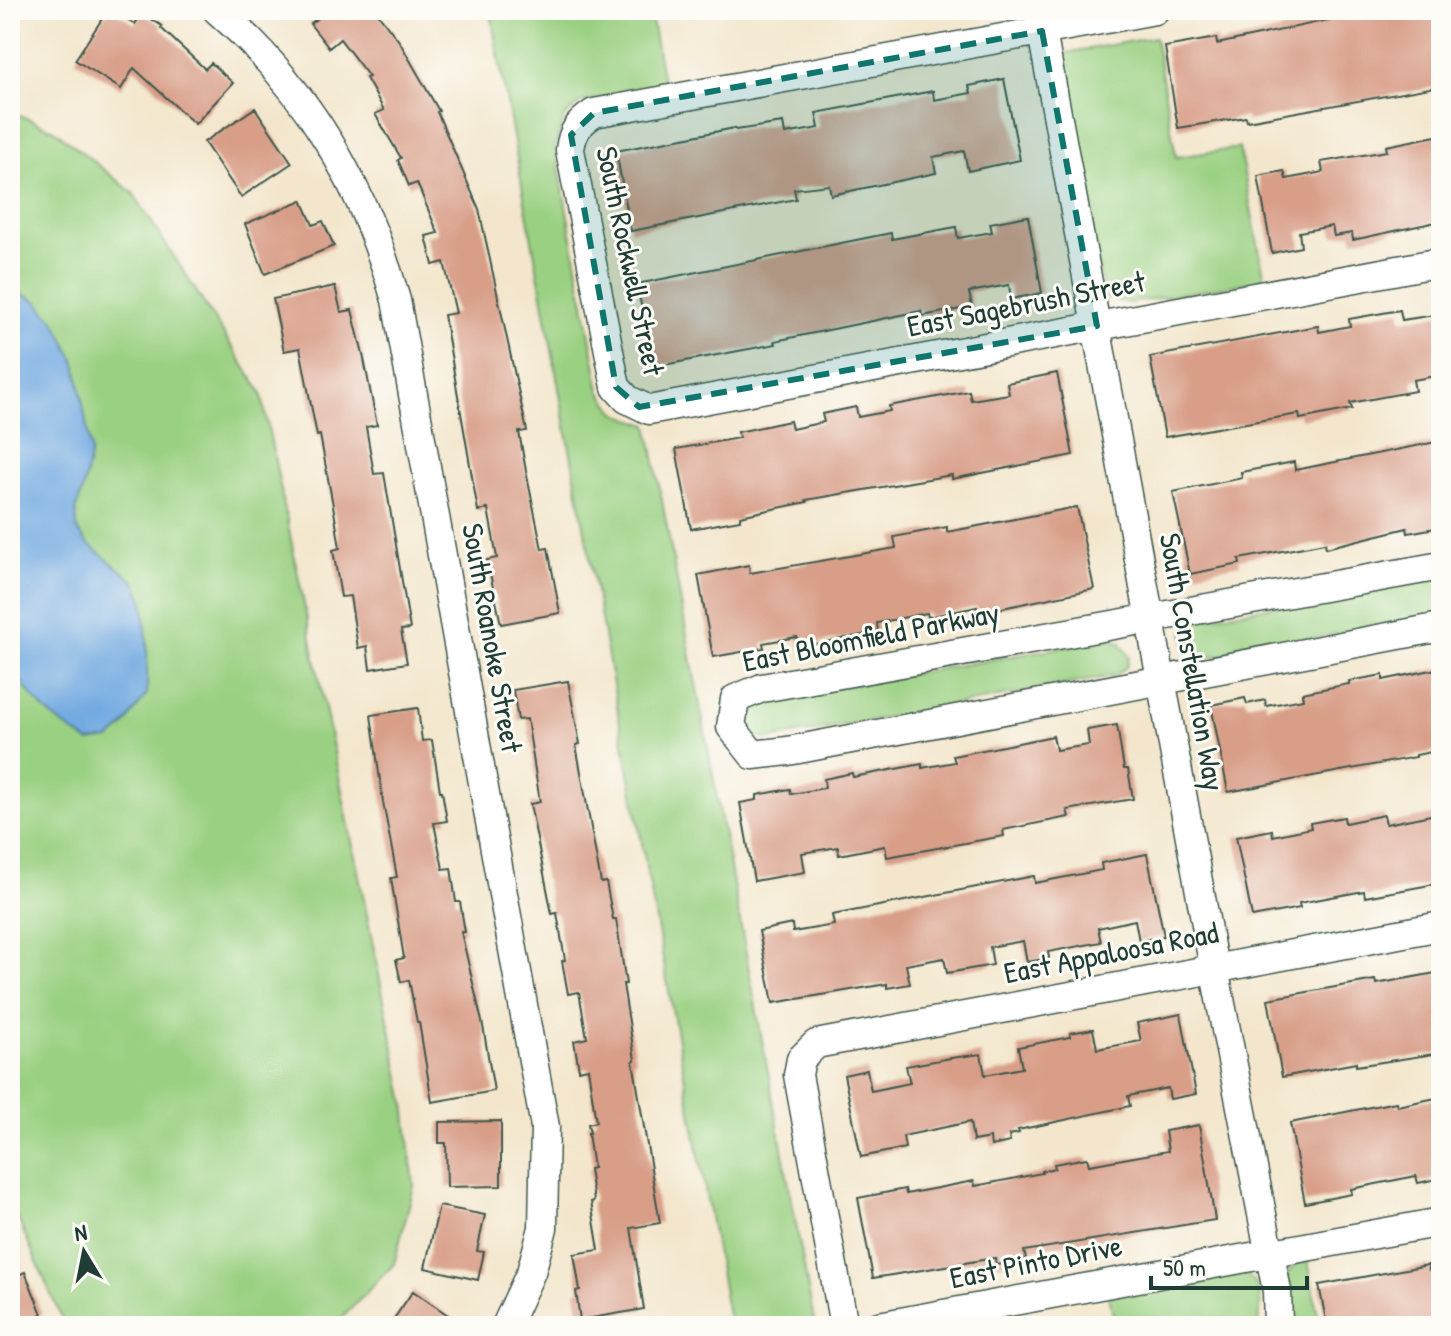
<svg xmlns="http://www.w3.org/2000/svg" width="1451" height="1336" viewBox="0 0 1451 1336" font-family="'Patrick Hand',sans-serif">
<style>
.green{fill:#9ad081;stroke:#5c865a;stroke-width:2}
.water{fill:#73aae1;stroke:#49748a;stroke-width:2}
.building{fill:#d89e88}
.lines{fill:none;stroke-linecap:round;stroke-linejoin:round}
.minor-casing{stroke:#3f564b;stroke-width:31}
.minor{stroke:#fff;stroke-width:28}
.marked{fill:#0f766e;fill-opacity:0.2;stroke:#0f766e;stroke-width:6;stroke-dasharray:16 10;stroke-linejoin:round}
.labels{text-anchor:middle;stroke-width:6;stroke-linejoin:round;paint-order:stroke}
.street-label{font-size:30px;fill:#1f3d34;stroke:#fdfcf7}
</style>
<rect width="100%" height="100%" fill="#fdfcf7"/>
<filter id="ink" filterUnits="userSpaceOnUse"><feTurbulence type="fractalNoise" baseFrequency=".0125" numOctaves="2"/><feDisplacementMap in="SourceGraphic" scale="16" xChannelSelector="R" yChannelSelector="G"/><feConvolveMatrix kernelMatrix="1 2 1 2 8 2 1 2 1" color-interpolation-filters="sRGB"/></filter>
<filter id="wash" filterUnits="userSpaceOnUse"><feTurbulence type="fractalNoise" baseFrequency=".006" numOctaves="4" result="noise"/><feDisplacementMap in="SourceGraphic" scale="32" xChannelSelector="R" yChannelSelector="G"/><feGaussianBlur stdDeviation="1.8" result="paint"/><feColorMatrix in="noise" values="0 0 0 0 0 0 0 0 0 0 0 0 0 0 0 0 0 1.4 0 .05"/><feComposite in="paint" operator="in"/></filter>
<g filter="url(#wash)">
<rect width="100%" height="100%" fill="#f3e6cc"/>
<path class="green" d="M490,10H650L664,87L581,102L564,118L555,146L600,391L617,414L648,425L815,1326H730Z
M1155,37L1176,157L1239,148L1265,280L1130,303L1104,298L1061,54Z
M10,111L53,129L133,193L261,392L405,1103L414,1186L394,1264L334,1326H65L10,1201Z
M1441,576V615L1205,658H1193L1186,648L1183,632L1195,620Z
M1108,639L1120,642L1129,657L1127,666L1117,675L770,739C756,739 739,727 748,711C751,707 756,704 760,701Z
M1308,1261L1320,1326H1288L1287,1274L1298,1263Z
M1244,1273C1265,1286 1260,1304 1259,1326H1115L1109,1296Z"/>
<path class="water" d="M10,288L37,301L56,323L76,363L91,451L84,485L76,509L77,529L87,543L135,582L143,599L147,641V694L122,729L109,739L89,742C53,720 29,701 10,661Z"/>
<g id="blocks">
<path class="building" d="M108,10H113L135,24L142,13L162,26L161,28L205,69L211,63L233,83L195,124L134,68L121,89L75,60Z
M328,10H375L399,41L439,111L437,112L479,209L527,431L519,432L526,471L542,549L548,548L560,613L501,624L487,560L497,558L488,509L478,511L444,315L456,313L444,262L433,265L426,236L438,233L417,183L409,186L398,160L401,158L375,114L384,110L366,78L369,77L340,39L329,48L310,24Z
M1375,10H1441V86L1247,121L1246,117L1178,128L1165,47L1216,38L1217,44Z
M1004,79L1020,160L968,171L964,151L933,157L936,173L831,195L829,185L794,189L796,199L631,231L616,151L735,128L736,130L783,123L785,134L819,128L816,113L933,91L934,100L971,93L969,86Z
M255,108L292,163L241,197L204,142Z
M1436,136L1441,161V221L1353,240L1352,233L1334,236L1332,226L1299,232L1301,247L1272,253L1258,176L1284,171L1286,179L1323,172L1321,162L1387,151L1386,146Z
M302,200L313,225L323,221L334,246L265,274L245,224Z
M1028,216L1042,293L1011,299L1009,285L969,292L972,307L922,316L921,311L775,341L776,344L653,367L637,284L891,233L892,239L956,227L958,238L992,232L990,223Z
M335,286L341,312L352,310L364,359L377,425L366,427L374,474L384,473L410,629L401,630L407,663L370,669L367,646L358,648L350,596L341,597L333,550L340,548L334,511L320,435L317,436L300,348L284,351L273,299Z
M1400,310L1402,320L1441,314V375L1413,380L1415,391L1350,403L1352,409L1300,419L1299,414L1165,437L1150,357L1318,326L1319,332L1350,326L1349,319Z
M1057,373L1073,455L952,479V475L806,500L807,502L740,516V520L691,529L676,449L739,438L738,432L790,421L792,429L824,422L822,414L856,407L858,417L890,411L889,406L969,391L971,400L1009,394L1007,383Z
M1441,441V527L1408,533L1407,528L1326,548L1325,543L1239,559L1240,564L1190,574L1173,492L1242,478L1241,472L1294,462L1295,470Z
M1077,507L1094,589L978,613L977,607L928,617L927,613L877,623L878,632L799,647L797,637L763,643L764,648L713,657L698,575L749,565L750,573L896,548L894,537L947,527V532Z
M1441,668V750L1416,755V757L1228,792L1211,705L1245,698L1247,704L1265,700L1266,706L1303,699L1302,693L1349,684V681L1383,675V680Z
M568,681L580,744L576,745L601,883L606,882L613,919H616L626,984H623L635,1060L633,1061L660,1223L631,1228L644,1309L580,1320L576,1291L580,1290L574,1254L599,1250L591,1202L594,1201L589,1169L593,1168L588,1133H590L588,1124L596,1122L588,1068L579,1070L574,1041L587,1038L579,992L568,994L562,961L565,960L557,913L552,914L530,804L540,802L527,719L518,720L513,690Z
M418,708L422,741L432,740L440,791H442L447,821L434,823L443,869L451,868L456,902H460L465,932H461L483,1026L494,1091L432,1102L419,1022H417L409,980L401,982L396,960L404,958L391,878L397,877L383,802L371,715Z
M1117,725L1124,769H1128L1133,799L1067,810L1069,817L1003,830L1004,836L887,857L885,846L839,855L838,847L802,853L805,872L754,881L740,803L757,800V795L790,789L791,794L825,788L824,779L852,773L853,777L922,764V768L955,762L953,756L1053,736L1056,750L1089,745L1087,730Z
M1441,813V883L1365,897L1364,891L1299,903L1300,908L1252,917L1236,837L1272,830L1273,836L1311,828L1310,823L1344,817L1345,823L1384,815L1386,824Z
M1147,854L1164,936L1139,941L1135,920L1098,928L1101,942L1048,952L1049,958L1027,962L1023,941L990,947L993,965L947,973L944,958L906,965L910,984L887,988V984L773,1003L759,931L792,924L793,932L834,925L832,915L1034,876L1035,883L1102,870L1101,863Z
M1441,972V1053L1356,1066V1063L1282,1077L1268,999L1375,980L1376,984Z
M1181,1014L1196,1094L1170,1099L1168,1088L1128,1096L1130,1106L1018,1130L1019,1133L1009,1135L1010,1142L991,1146L990,1138L973,1141L970,1122L903,1136L905,1148L861,1157L844,1075L867,1070L871,1091L910,1083L906,1066L951,1058L981,1054L985,1075L1022,1068L1018,1047L1070,1037V1033L1093,1029L1097,1049L1141,1041L1137,1023Z
M1441,1097V1178L1418,1183L1416,1176L1351,1189L1352,1194L1305,1203L1290,1123L1396,1102L1397,1106Z
M501,1121V1186L447,1187L446,1143H439V1122Z
M1199,1125L1215,1220L1024,1251L1026,1259L996,1265L995,1258L873,1278L858,1198L905,1189L906,1194L974,1181L975,1186L1042,1173V1171L1055,1168L1054,1164L1087,1158L1089,1165L1168,1151L1165,1131Z
M439,1206L485,1215L477,1251L484,1252L478,1280L425,1268Z
M1428,1265L1429,1270L1441,1268V1326H1327L1319,1285Z
M25,1272L42,1314L10,1326V1278Z
M413,1291L464,1326H389Z"/>
</g>
</g>
<g filter="url(#ink)">
<use href="#blocks" fill-opacity="0" stroke="#3f564b" stroke-width="2"/>
<g class="lines">
<g class="minor-casing">
<path id="minor" d="M217,10C308,89 363,184 396,300L545,1127L543,1228L531,1272L506,1326
M1038,10L1214,968L1277,1291L1278,1326
M1155,10L594,113C579,123 572,131 570,150L616,387L627,399L649,410L1441,262
M1441,566L762,688L735,699L731,727L753,755L788,751L1441,627
M844,1326L798,1075L801,1059L816,1044L1441,926
M879,1326L1441,1222"/>
</g>
<use href="#minor" class="minor"/>
</g>
</g>
<path class="marked" d="M1042,31L1097,326L639,407L616,387L571,135L594,113Z"/>
<g class="labels">
<g class="street-label">
<text transform="translate(630 261) rotate(78)" y="10">South Rockwell Street</text>
<text transform="translate(1026 304) rotate(-11)" y="10">East Sagebrush Street</text>
<text transform="translate(871 637) rotate(-11)" y="10">East Bloomfield Parkway</text>
<text transform="translate(492 638) rotate(80)" y="10">South Roanoke Street</text>
<text transform="translate(1192 662) rotate(80)" y="10">South Constellation Way</text>
<text transform="translate(1111 953) rotate(-11)" y="10">East Appaloosa Road</text>
<text transform="translate(1036 1262) rotate(-11)" y="10">East Pinto Drive</text>
</g>
</g>
<rect width="1451" height="1336" fill="none" stroke="#fdfcf7" stroke-width="40"/>
<g transform="translate(84 1252) rotate(350)" stroke="#fdfcf7" stroke-width="6" paint-order="stroke">
<path d="M0-6L14 30L0 20L-14 30Z" fill="#1f3d34"/>
<text y="-12" font-size="22" font-weight="bold" text-anchor="middle" fill="#1f3d34">N</text>
</g>
<path d="M1151 1276v12h156v-12" fill="none" stroke="#1f3d34" stroke-width="4"/>
<text x="1163" y="1276" font-size="24" fill="#1f3d34" stroke="#fdfcf7" stroke-width="6" paint-order="stroke">50 m</text>
</svg>
